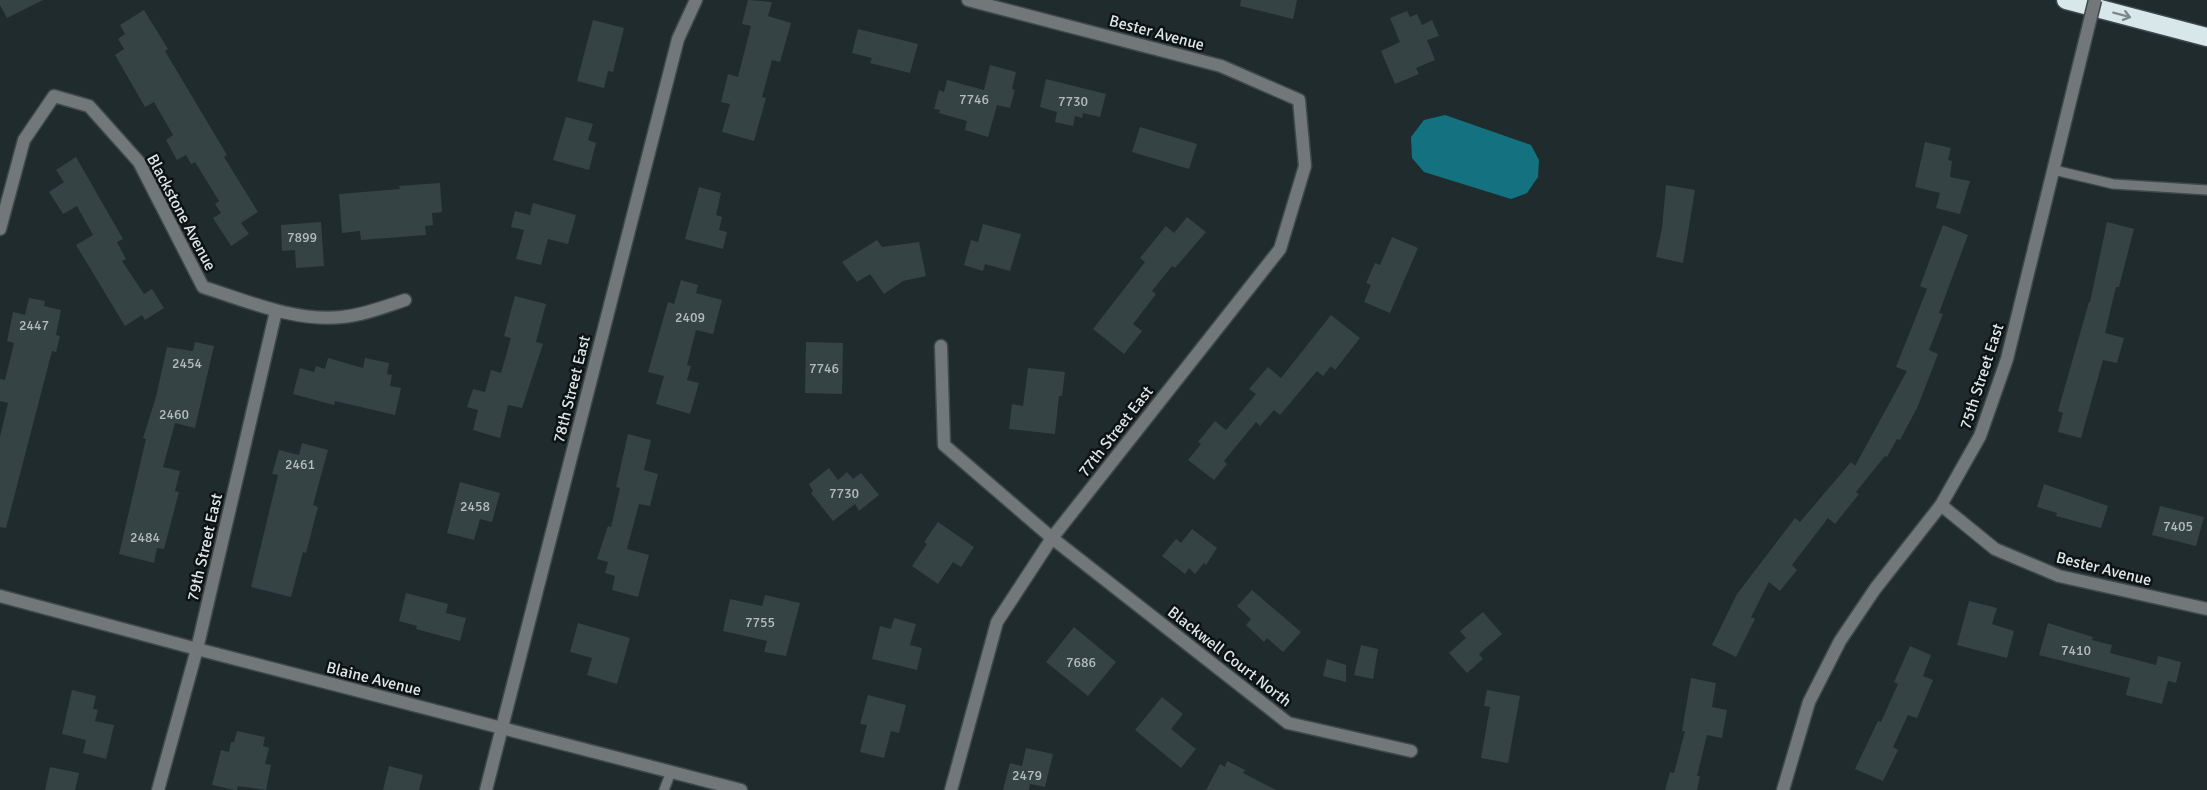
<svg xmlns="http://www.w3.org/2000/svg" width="2207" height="790" viewBox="0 0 2207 790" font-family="Signika,sans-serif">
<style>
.water{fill:#147280}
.building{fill:#364345}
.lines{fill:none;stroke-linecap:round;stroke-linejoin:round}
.service-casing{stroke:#3e494b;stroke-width:12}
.minor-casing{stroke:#3e494b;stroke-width:15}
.tertiary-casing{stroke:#3e494b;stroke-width:15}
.motorway-casing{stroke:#3e494b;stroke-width:21}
.service{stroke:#727879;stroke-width:9}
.minor{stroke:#727879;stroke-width:12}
.tertiary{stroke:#727879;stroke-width:12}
.motorway{stroke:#d8e7ea;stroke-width:18}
.tertiary-bridge-casing{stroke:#3e494b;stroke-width:15;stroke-linecap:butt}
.tertiary-bridge{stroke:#727879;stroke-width:12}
.oneway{stroke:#7d888a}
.labels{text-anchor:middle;stroke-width:5;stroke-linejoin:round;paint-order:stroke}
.number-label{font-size:14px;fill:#b4bdbe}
.street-label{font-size:16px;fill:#dee6e7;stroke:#0d1314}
</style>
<rect width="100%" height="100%" fill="#1f2b2d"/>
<path class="water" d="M1445,115L1531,145L1539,160L1538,177L1527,193L1511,199L1424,172L1412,158L1411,137L1424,120Z"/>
<path class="building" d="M0,0H43L7,18L0,5Z
M748,0L772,2L768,16L791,23L780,62L772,60L762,97L766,98L754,141L722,132L730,104L721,102L728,74L738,77L751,26L742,24Z
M1241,0H1297L1293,19L1240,6Z
M144,10L168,49L165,51L227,155L224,157L258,212L241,223L249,234L231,246L213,218L221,213L215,204L219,201L195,162L191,164L186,155L177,160L166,140L173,135L154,102L145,107L115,55L124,49L118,39L125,34L120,25Z
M1407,11L1410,17L1417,14L1422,25L1432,20L1439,36L1427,40L1435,60L1416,68L1419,74L1395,84L1381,51L1400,42L1390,18Z
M593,20L624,28L613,72L608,71L604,88L577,81Z
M858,29L918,44L910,73L870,63L872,58L852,53Z
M990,65L1016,72L1012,89L1015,90L1010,108L997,105L988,137L965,130L967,121L939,113L940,110L934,109L939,90L944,92L947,80L984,90Z
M1046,79L1106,94L1100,117L1083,113L1082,118L1075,116L1073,126L1055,122L1057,112L1040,107Z
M566,117L593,124L588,140L596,143L589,170L553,160Z
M1140,127L1197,144L1189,169L1132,152Z
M1925,142L1951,148L1948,160L1952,161L1950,177L1970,181L1960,214L1936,208L1940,193L1915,187Z
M76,157L123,239L117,242L126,259L122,261L144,294L152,289L164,308L145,320L142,315L125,326L76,245L93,235L77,206L63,214L49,192L64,182L56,170Z
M440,183L442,212L432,213L433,225L425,226L426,235L361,240L360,231L342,233L339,194L400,189L399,186Z
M1666,185L1695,190L1683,263L1656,257L1662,228Z
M699,187L721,193L716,215L722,217L719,230L727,232L723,249L685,239Z
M533,203L576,215L568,244L548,239L541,265L516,259L524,230L511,227L515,211L530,215Z
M1187,217L1206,232L1175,268L1172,266L1152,291L1156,294L1133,324L1142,331L1124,354L1093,329L1145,262L1140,258L1166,226L1174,233Z
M321,222L324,266L296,268L295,250L282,251L281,225Z
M2107,222L2134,229L2119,287H2116L2105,333L2124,338L2117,363L2103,360L2081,438L2058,432L2063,413L2058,411L2089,302H2090Z
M983,224L1021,234L1010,271L985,264L983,271L964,265L971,240L978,242Z
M1943,225L1968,235L1939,313L1943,314L1929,350L1938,354L1918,406L1900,440L1897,439L1887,457L1885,456L1856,492L1859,494L1835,524L1828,518L1792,565L1797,570L1780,591L1769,582L1751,617L1755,619L1736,657L1712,645L1737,594L1795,518L1800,522L1851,462L1855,466L1907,371L1896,367L1927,289L1920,286Z
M1392,237L1418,248L1390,313L1364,302L1371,285L1366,283L1375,263L1380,265Z
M877,240L882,247L919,242L926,276L903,281L884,294L870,274L857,282L842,262Z
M681,280L698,285L696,293L722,300L713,334L696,330L687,365L691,366L687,380L699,383L690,414L656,404L664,376L648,372L668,302L674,304Z
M515,296L546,304L536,342L543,344L522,408L508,405L500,438L473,430L478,410L467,407L473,389L485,392L491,370L501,373L511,338L504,336Z
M29,298L45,301L44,306L61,310L56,335L60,336L56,352L52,351L6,528L0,527V437L8,403L0,401V379L5,380L14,343L7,341L13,312L25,315Z
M1331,315L1360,338L1335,370L1331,366L1323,376L1317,371L1280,415L1274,410L1260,426L1256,422L1224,461L1227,464L1214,480L1188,460L1201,444L1198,442L1215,421L1226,430L1256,394L1249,389L1268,367L1281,378Z
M195,342L214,346L195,428L175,423L163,467L180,471L175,491L179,492L164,549L157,548L154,563L119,554L146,439L143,438L156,397L167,347L193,351Z
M806,342L843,343L842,394L805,393Z
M328,358L363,368L365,358L389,363L387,374L392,375L390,386L401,388L395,415L335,401L334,405L293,394L300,368L314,372L316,366L325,369Z
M1028,368L1065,372L1062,396H1059L1055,434L1009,429L1012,404L1023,406Z
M628,434L651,440L644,470L658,474L650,506L639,504L627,549L649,555L638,597L612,590L615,576L605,573L608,562L597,559L608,526L611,527L620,488L616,487Z
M302,443L328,450L313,505L318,507L306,553L303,552L291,597L251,587L278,475L272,474L279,450L299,455Z
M829,468L838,480L847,472L853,479L861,473L879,495L859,511L855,504L833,521L811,493L813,491L809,484Z
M460,482L500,493L492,522L480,519L474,540L447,533Z
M2044,484L2108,506L2101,528L2056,516L2057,513L2037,507Z
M2160,506L2204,517L2196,546L2152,535Z
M938,522L974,547L961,567L953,562L938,584L912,566L927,544L924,542Z
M1192,529L1217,548L1206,565L1204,563L1195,574L1189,568L1185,574L1162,556L1176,539L1181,543Z
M1252,590L1301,632L1283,652L1267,638L1264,642L1246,625L1251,619L1237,606Z
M406,593L448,604L446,613L466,618L460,641L416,629L417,626L399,621Z
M765,595L800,603L786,656L764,652L767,641L723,631L730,599L762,606Z
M1969,601L1997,608L1992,624L2014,631L2007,658L1957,645Z
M1483,612L1502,634L1479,654L1483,659L1467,673L1449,653L1466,638L1460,631Z
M894,618L916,624L910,645L922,648L917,670L872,659L880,626L891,629Z
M578,623L630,638L617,684L587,675L592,658L570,652Z
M2048,623L2093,637L2092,640L2112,645L2110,653L2156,665L2158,656L2181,662L2176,683L2168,681L2162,704L2126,695L2130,678L2039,655Z
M1074,627L1116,662L1088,696L1046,662Z
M1361,645L1378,649L1373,679L1354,675Z
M1910,646L1931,655L1923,676L1933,680L1917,718L1908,715L1893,747L1898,750L1883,781L1855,769L1878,721L1881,722L1898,684L1894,682Z
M1327,659L1346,665V682L1323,676Z
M1691,678L1716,683L1712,707L1727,710L1722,738L1707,735L1697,776H1700L1697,790H1665L1670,772L1674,773L1685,731H1682Z
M72,690L96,696L93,709L98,710L95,721L114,725L106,759L83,753L86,740L62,734Z
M1487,690L1520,696L1508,763L1481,758L1490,707L1484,706Z
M868,695L906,705L899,733L891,731L884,758L860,752L867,725L860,724Z
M1162,697L1183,714L1171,729L1196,749L1181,768L1135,730Z
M237,731L265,737L263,746L269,748L265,764L271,765L266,790L238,786L237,790H234L212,785L221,750L229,752L231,742H234Z
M1026,748L1053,754L1045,787L1030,784L1029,790H1003L1010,763L1022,766Z
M1227,761L1245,770L1243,773L1276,790H1206L1220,764L1225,767Z
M389,766L423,775L419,790H383Z
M50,767L79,773L75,790H45Z"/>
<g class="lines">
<g class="service-casing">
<path id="service" d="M2054,170L2113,184L2207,190
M664,790L671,772"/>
</g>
<g class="minor-casing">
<path id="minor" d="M0,229L24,140L54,96L89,106L139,162L203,287C247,301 295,322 342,317C363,315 384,307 405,300
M941,346L944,445L1052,538L1288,723L1411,751
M1941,505L1995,549L2059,576L2207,609
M158,790L197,649L276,311
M486,790L678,39L696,0
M951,790L997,622L1052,538L1280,249L1305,166L1299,100L1221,66L968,0"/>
</g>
<g class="tertiary-casing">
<path id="tertiary" d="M0,596L197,649L741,790
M1783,790L1809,702L1840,641L1875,589L1941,505L1980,436L2007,359L2066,118"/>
</g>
<g class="motorway-casing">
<path id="motorway" d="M2066,0L2207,37"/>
</g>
<use href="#service" class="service"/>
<use href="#minor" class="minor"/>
<use href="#tertiary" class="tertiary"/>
<use href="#motorway" class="motorway"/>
<g class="tertiary-bridge-casing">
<path id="tertiary-bridge" d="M2066,118L2095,0"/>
</g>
<use href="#tertiary-bridge" class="tertiary-bridge"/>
</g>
<defs><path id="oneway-shaft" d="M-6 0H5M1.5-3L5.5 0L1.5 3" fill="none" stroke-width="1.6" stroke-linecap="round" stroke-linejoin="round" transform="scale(1.5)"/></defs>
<use class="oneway" href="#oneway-shaft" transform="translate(2122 15) rotate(15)"/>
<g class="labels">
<g class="number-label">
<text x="974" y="104">7746</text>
<text x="1073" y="106">7730</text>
<text x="302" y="242">7899</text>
<text x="690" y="322">2409</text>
<text x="34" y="330">2447</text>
<text x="187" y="368">2454</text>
<text x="824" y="373">7746</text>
<text x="174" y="419">2460</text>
<text x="300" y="469">2461</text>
<text x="844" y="498">7730</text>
<text x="475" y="511">2458</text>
<text x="2178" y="531">7405</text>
<text x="145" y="542">2484</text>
<text x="760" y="627">7755</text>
<text x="2076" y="655">7410</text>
<text x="1081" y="667">7686</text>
<text x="1027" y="780">2479</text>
</g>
<g class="street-label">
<text transform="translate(1157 32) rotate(15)" y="6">Bester Avenue</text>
<text transform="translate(182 212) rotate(62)" y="6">Blackstone Avenue</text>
<text transform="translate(1981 376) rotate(-72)" y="6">75th Street East</text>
<text transform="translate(571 389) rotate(-76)" y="6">78th Street East</text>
<text transform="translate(1115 431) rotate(-52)" y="6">77th Street East</text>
<text transform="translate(204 547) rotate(-77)" y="6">79th Street East</text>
<text transform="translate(2104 568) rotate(14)" y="6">Bester Avenue</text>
<text transform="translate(1230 656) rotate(38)" y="6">Blackwell Court North</text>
<text transform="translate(374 678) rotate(14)" y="6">Blaine Avenue</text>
</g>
</g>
</svg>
